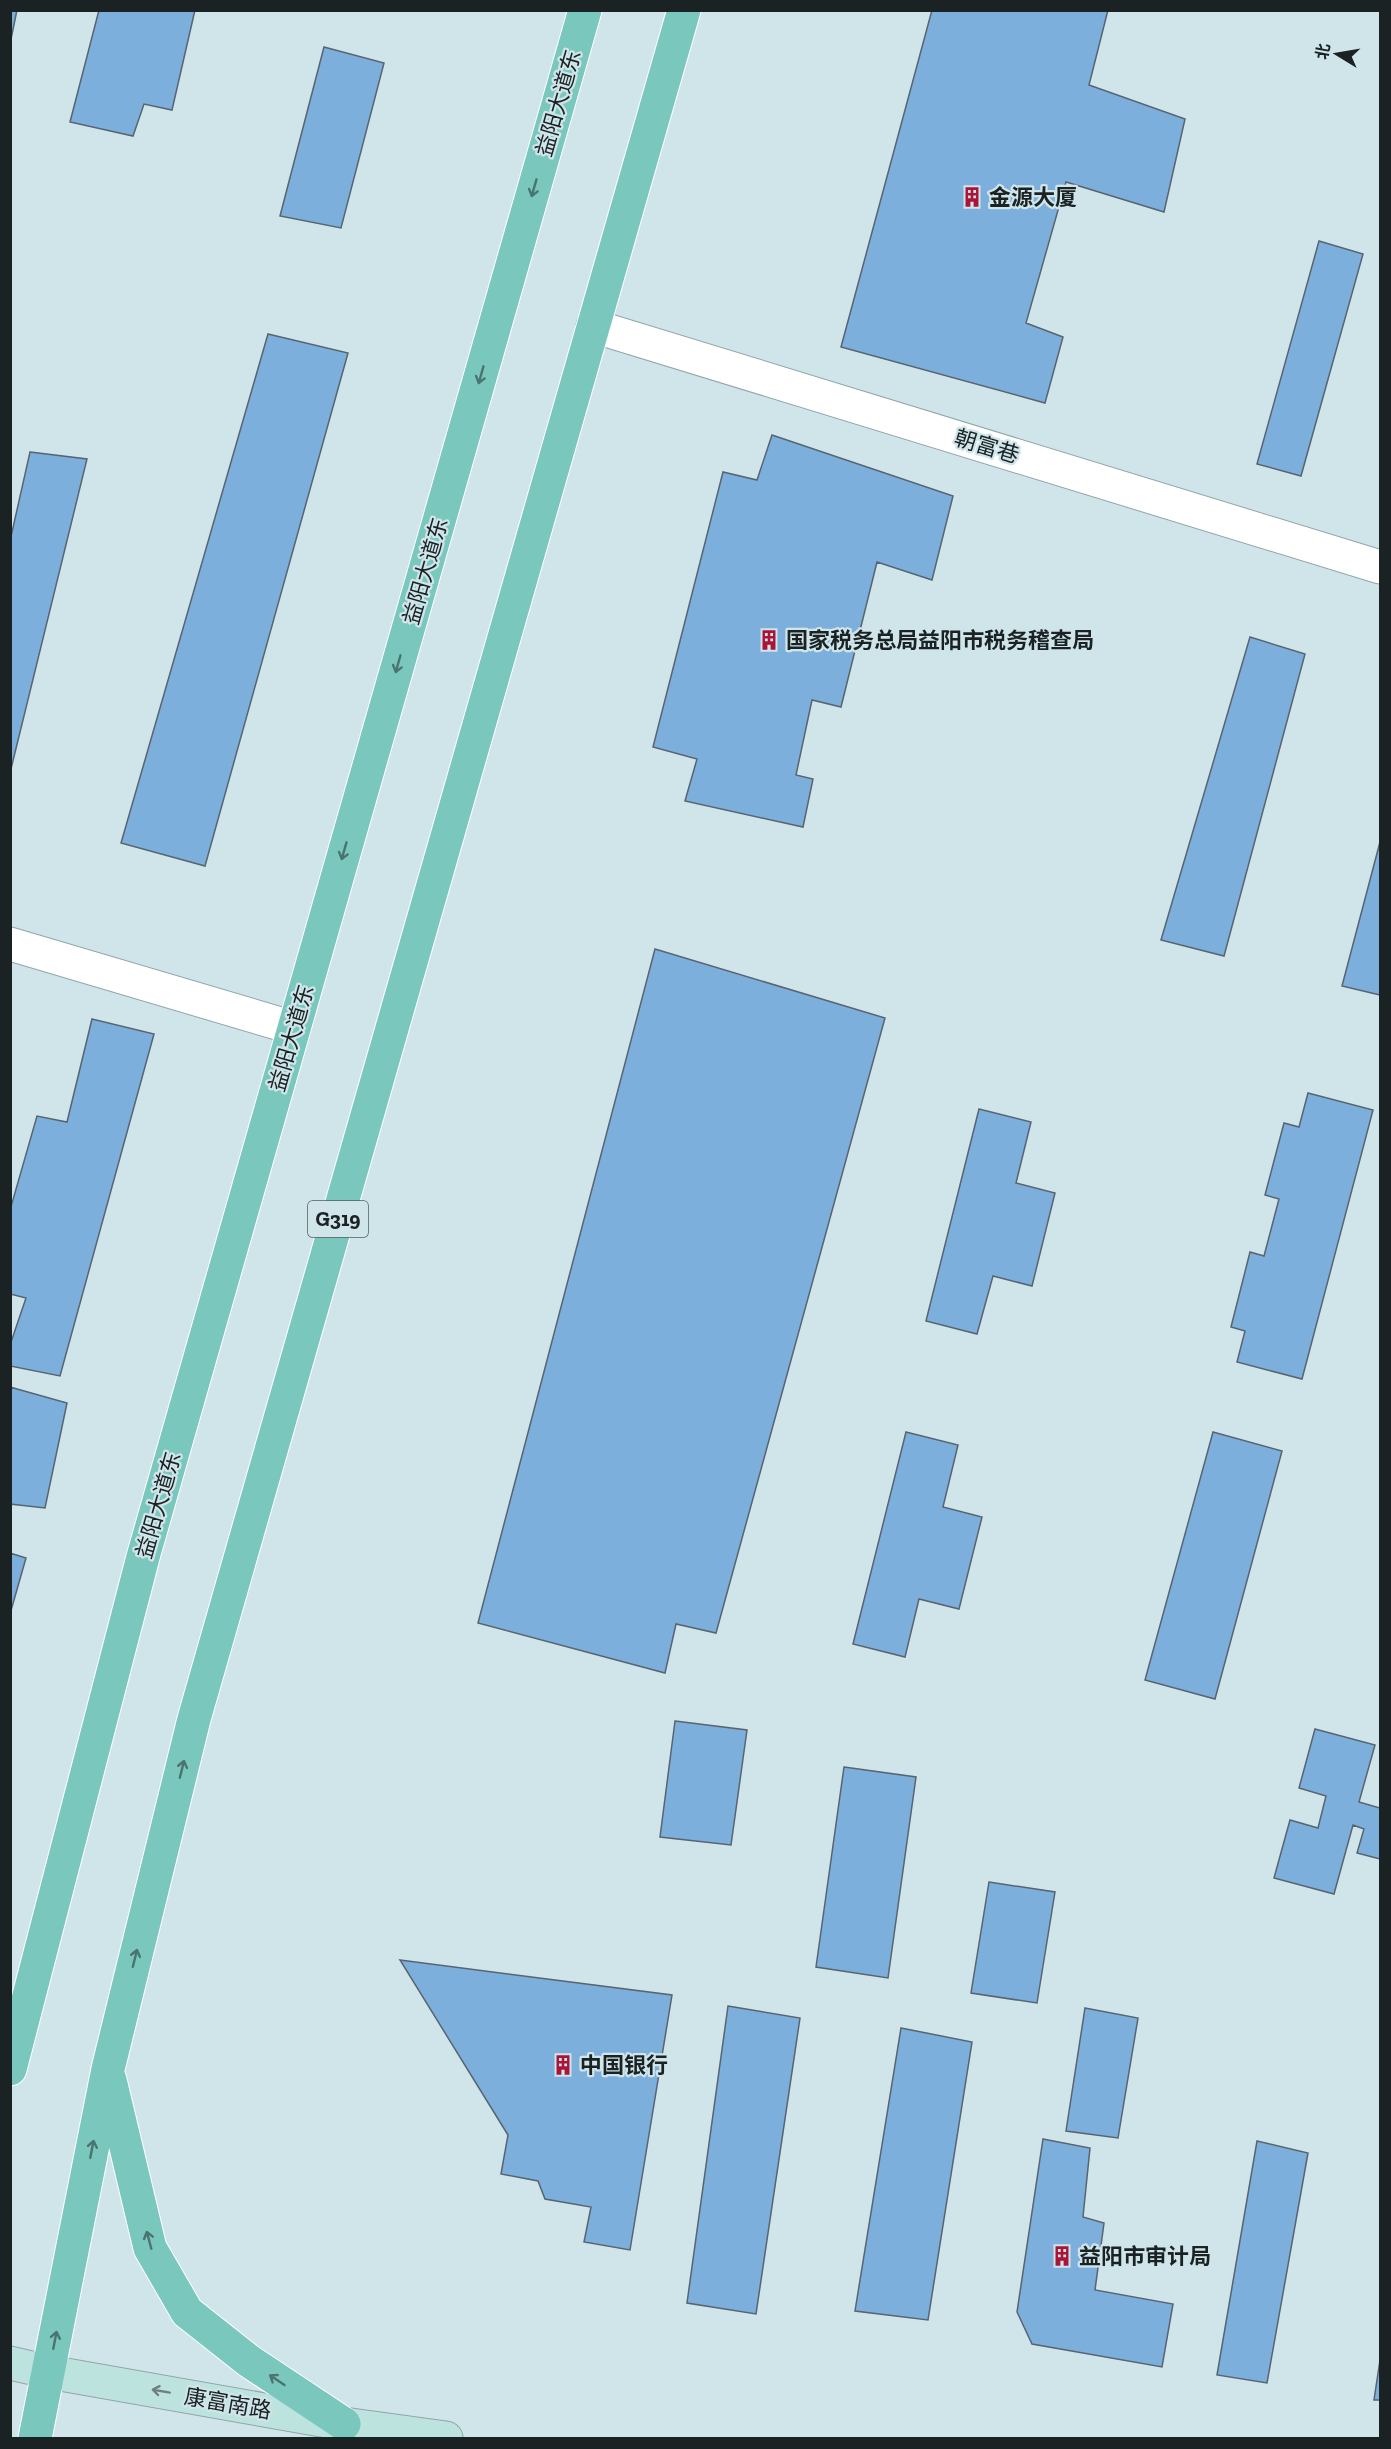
<svg xmlns="http://www.w3.org/2000/svg" width="1391" height="2449" viewBox="0 0 1391 2449" font-family="'Zilla Slab','Noto Sans SC',serif">
<style>
.building{fill:#7dafdc;stroke:#586470;stroke-width:1.5}
.lines{fill:none;stroke-linecap:round;stroke-linejoin:round}
.street-casing{stroke:#91a5aa;stroke-width:35}
.secondary-casing{stroke:#91a5aa;stroke-width:35}
.primary-casing{stroke:#fff;stroke-width:35}
.street{stroke:#fff;stroke-width:33}
.secondary{stroke:#bde3de;stroke-width:33}
.primary{stroke:#7ac7bd;stroke-width:33}
.oneway{stroke:#4a7470}
.oneway2{stroke:#6c8280}
.labels{text-anchor:middle;stroke-width:4.5;stroke-linejoin:round;paint-order:stroke}
.shield{fill:#d0e5ea;stroke:#515c5f;stroke-width:1.5}
.shield-label{font-size:21px;font-weight:bold;fill:#1a2223}
.street-label{font-size:22px;fill:#1a2223;stroke:#d0e5ea}
.poi-label{font-size:22px;font-weight:bold;fill:#1a2223;stroke:#d0e5ea;text-anchor:start}
</style>
<rect width="100%" height="100%" fill="#d0e5ea"/>
<path class="building" d="M10,10H17L10,44Z
M99,10H195L172,110L144,104L133,136L70,122Z
M932,10H1108L1089,85L1185,119L1164,212L1066,182L1026,323L1063,337L1045,403L841,347Z
M324,47L384,63L341,228L280,216Z
M1319,241L1363,254L1301,476L1257,464Z
M268,334L348,353L205,866L121,843Z
M772,435L953,496L932,580L877,562L841,707L812,700L796,775L813,779L803,827L685,801L697,759L653,747L723,472L757,480Z
M30,452L87,459L10,773V541Z
M1250,637L1305,654L1224,956L1161,940Z
M1380,842V995L1342,986Z
M655,949L885,1018L716,1633L676,1624L665,1673L478,1623Z
M92,1019L154,1034L60,1376L10,1366V1345L26,1298L10,1294V1210L37,1116L67,1122Z
M1308,1093L1373,1110L1302,1379L1237,1362L1245,1331L1231,1327L1250,1252L1264,1256L1279,1199L1265,1195L1284,1123L1299,1127Z
M979,1109L1031,1122L1016,1183L1055,1193L1032,1286L993,1276L977,1334L926,1321Z
M10,1387L67,1403L45,1508L10,1504Z
M906,1432L958,1445L943,1507L982,1517L959,1609L919,1599L905,1657L853,1644Z
M1213,1432L1282,1451L1215,1699L1145,1680Z
M10,1553L26,1558L10,1614Z
M675,1721L747,1730L731,1845L660,1837Z
M1315,1729L1375,1745L1359,1802L1380,1808V1859L1357,1853L1364,1829L1353,1825L1334,1894L1274,1878L1290,1820L1318,1828L1326,1796L1299,1788Z
M844,1767L916,1777L888,1978L816,1967Z
M989,1882L1055,1892L1037,2003L971,1993Z
M400,1960L672,1995L630,2250L584,2242L591,2207L545,2199L538,2181L501,2174L508,2135Z
M728,2006L800,2018L756,2314L687,2303Z
M1085,2008L1138,2018L1118,2138L1066,2131Z
M901,2028L972,2042L928,2320L855,2311Z
M1043,2139L1090,2148L1083,2217L1104,2223L1095,2290L1173,2304L1162,2367L1032,2344L1017,2312Z
M1257,2141L1308,2153L1267,2383L1217,2375Z
M1380,2360V2400H1374Z"/>
<g class="lines">
<g class="street-casing">
<path id="street" d="M593,326L1380,567
M10,944L294,1028"/>
</g>
<g class="secondary-casing">
<path id="secondary" d="M10,2363L49,2372L344,2424L446,2438"/>
</g>
<g class="primary-casing">
<path id="primary" d="M10,2069L143,1557L585,10
M110,2080L150,2248L187,2312L249,2361L344,2424
M35,2438L108,2069L194,1719L684,10"/>
</g>
<use href="#street" class="street"/>
<use href="#secondary" class="secondary"/>
<use href="#primary" class="primary"/>
</g>
<defs><path id="oneway-shaft" d="M-6 0H5M1.5-3L5.5 0L1.5 3" fill="none" stroke-width="1.6" stroke-linecap="round" stroke-linejoin="round" transform="scale(1.5)"/></defs>
<g class="oneway">
<use href="#oneway-shaft" transform="translate(534 188) rotate(106)"/>
<use href="#oneway-shaft" transform="translate(481 375) rotate(106)"/>
<use href="#oneway-shaft" transform="translate(398 664) rotate(106)"/>
<use href="#oneway-shaft" transform="translate(344 851) rotate(106)"/>
<use href="#oneway-shaft" transform="translate(182 1769) rotate(-76)"/>
<use href="#oneway-shaft" transform="translate(135 1958) rotate(-76)"/>
<use href="#oneway-shaft" transform="translate(92 2149) rotate(-79)"/>
<use href="#oneway-shaft" transform="translate(149 2240) rotate(-105)"/>
<use href="#oneway-shaft" transform="translate(55 2340) rotate(-79)"/>
<use href="#oneway-shaft" transform="translate(277 2380) rotate(-146)"/>
</g>
<use class="oneway2" href="#oneway-shaft" transform="translate(161 2391) rotate(-170)"/>
<defs>
<g id="building-bare" transform="scale(1.62)"><path d="M-4-6H4V6H1V3H-1V6H-4ZM-2.5-4.3h1.7v1.8h-1.7ZM.8-4.3h1.7v1.8H.8ZM-2.5-1h1.7V.8h-1.7ZM.8-1h1.7V.8H.8Z" fill="#ab1437" stroke="#d0e5ea" stroke-width="2.5" paint-order="stroke"/></g>
</defs>
<g fill-rule="evenodd">
<use href="#building-bare" x="972" y="197"/>
<use href="#building-bare" x="769" y="640"/>
<use href="#building-bare" x="563" y="2065"/>
<use href="#building-bare" x="1062" y="2256"/>
</g>
<g class="labels">
<rect class="shield" x="308" y="1201" width="60" height="36" rx="4.5"/>
<g class="shield-label">
<text x="338" y="1226">G319</text>
</g>
<g class="street-label">
<text transform="translate(558 103) rotate(-74)" y="8">益阳大道东</text>
<text transform="translate(987 446) rotate(17)" y="8">朝富巷</text>
<text transform="translate(425 571) rotate(-74)" y="8">益阳大道东</text>
<text transform="translate(291 1038) rotate(-74)" y="8">益阳大道东</text>
<text transform="translate(158 1505) rotate(-74)" y="8">益阳大道东</text>
<text transform="translate(228 2403) rotate(10)" y="8">康富南路</text>
</g>
<g class="poi-label">
<text x="989" y="205">金源大厦</text>
<text x="786" y="648">国家税务总局益阳市税务稽查局</text>
<text x="580" y="2073">中国银行</text>
<text x="1079" y="2264">益阳市审计局</text>
</g>
</g>
<rect width="1391" height="2449" fill="none" stroke="#1a2223" stroke-width="24"/>
<g transform="translate(1337 54) rotate(281)" stroke="#d0e5ea" stroke-width="4.5" paint-order="stroke">
<path d="M0-4.5L10 22L0 15L-10 22Z" fill="#1a2223"/>
<text y="-9" font-size="16" font-weight="bold" text-anchor="middle" fill="#1a2223">北</text>
</g>
</svg>
